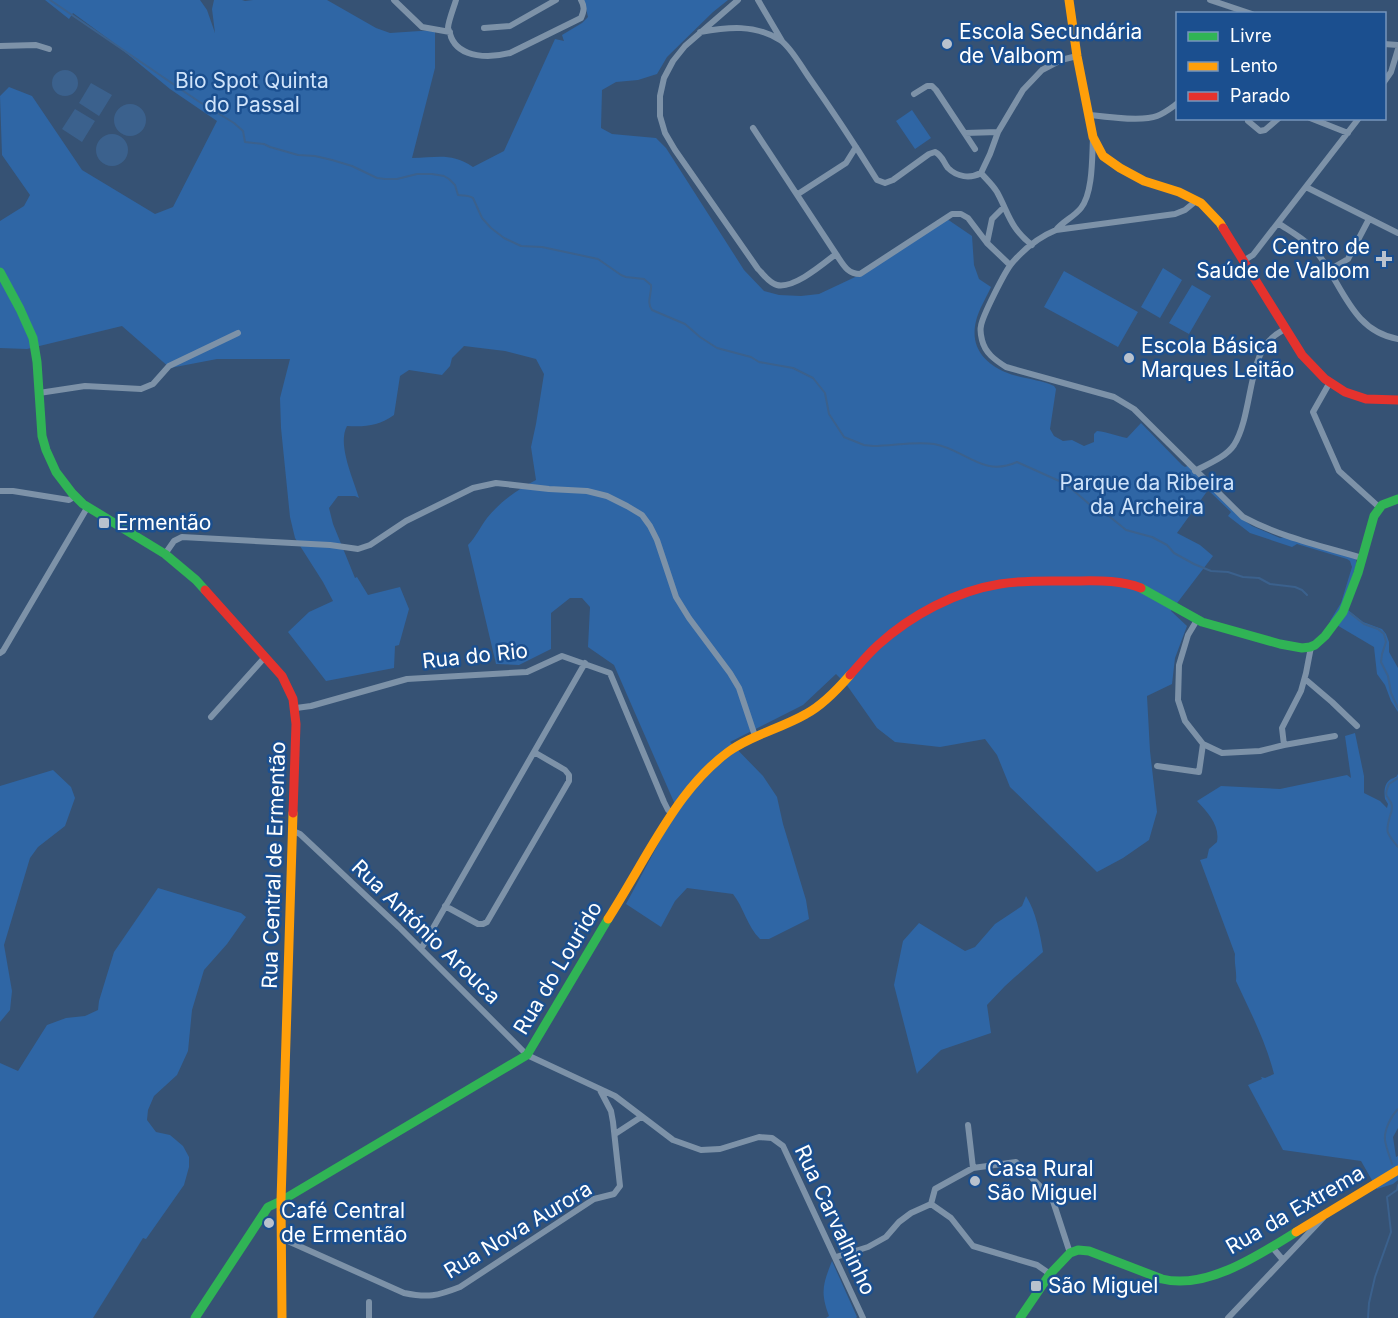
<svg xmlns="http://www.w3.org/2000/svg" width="1398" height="1318" viewBox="0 0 1398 1318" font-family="Inter,sans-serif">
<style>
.green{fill:#2f66a5}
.water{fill:#3b618d}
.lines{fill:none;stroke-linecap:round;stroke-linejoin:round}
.stream{stroke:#3b618d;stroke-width:2}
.street{stroke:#7d92a8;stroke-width:6}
.fast{stroke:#30b455;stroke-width:9}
.slow{stroke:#ff9f0a;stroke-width:9}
.jam{stroke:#e5322d;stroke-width:9}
.poi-dot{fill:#b9c2ce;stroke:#1b4f8f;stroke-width:2}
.labels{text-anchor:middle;stroke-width:5;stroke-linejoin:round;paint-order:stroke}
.poi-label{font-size:21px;fill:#fff;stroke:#1b4f8f;text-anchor:start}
.park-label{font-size:21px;fill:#cfe3fa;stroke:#1b4f8f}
.street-label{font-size:21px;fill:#fff;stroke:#1b4f8f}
</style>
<rect width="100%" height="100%" fill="#365274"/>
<path class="green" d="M45,0H200L207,10L215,33L212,9L214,0H242L245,1L253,0H327L376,28L390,33L435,30V68L412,158C437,158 450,152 473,167L504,151L555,39L564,41L562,35L582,23L588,17L584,0H728L713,12L667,57L657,74L638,80L616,82L602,90L601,128L612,134L656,138L666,148L744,270L764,291L779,295L801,296L819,294L868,271L947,219L972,236L974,265L979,279L991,287C986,298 979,309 976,321C970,346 983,362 1005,372C1021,379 1039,379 1054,386L1056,389L1050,429L1054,436L1063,441L1072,440L1084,446L1094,442V434L1097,431C1108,432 1117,436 1127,438L1141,423L1182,465L1185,467L1190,465L1242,519L1252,526L1280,538L1291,536L1352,556L1356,559V565L1343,606L1363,622L1382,629L1386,634L1389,642V652L1398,668V712L1391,701L1385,685L1377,674L1374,647L1330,621L1341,603L1352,567L1350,561L1347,559L1297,544L1292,547L1250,533L1228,516L1231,512L1208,490L1177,533L1200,545L1213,556L1171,611L1187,626L1175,658L1172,684L1147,696L1150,751L1157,812L1149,840L1123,858L1097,872L1010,787L997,755L985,739L940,747L895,742L877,728L846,684L836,674L803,705L730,742L763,776L777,797L783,824L806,900L809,919L769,939H760C747,926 744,908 733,894L687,888L675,901L661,927L626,904L677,809L614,665L588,647L590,607L582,598H570L551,613V649L519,665L496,664L468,545C476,537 480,527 487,518C501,501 517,490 536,480L531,447L536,424L544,374L536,359L505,351L464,346L452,358L450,366L442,375L409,370L400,376L394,415C379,426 365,427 347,426C337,444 353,478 359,498L355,496H338L329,508L333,524L355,578L357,577L368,595L400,587L409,609L399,645L395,646L394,668L326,681L288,632L309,612L333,601L323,582L295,538L290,517L281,428L280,398L290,359H217L170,368L122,326L27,349L0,348V221L24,206L30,195L2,155L0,96L9,87L32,96L82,170L155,214L173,207L217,121L170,89L114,43L73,13L69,19Z
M912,110L931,138L915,149L896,121Z
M1163,268L1182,280L1160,318L1141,307Z
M1064,271L1138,312L1118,347L1044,307Z
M1192,285L1211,296L1189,334L1169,323Z
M1355,733L1364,776V793L1380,801L1387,808L1388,804L1385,799C1384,792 1384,783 1391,779C1398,776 1394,780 1398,774V1128L1393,1137L1396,1157L1398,1156V1180L1393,1184L1377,1189L1361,1161L1283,1150L1248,1085L1262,1079L1261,1077L1265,1078L1274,1074C1266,1042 1250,1011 1236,981C1237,972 1234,964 1235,954L1200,860L1207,858L1209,849L1217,842C1220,825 1208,813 1197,801L1221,786L1280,789L1347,775L1351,778L1345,736Z
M53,770L71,787L75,798L65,826L38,847L30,858L4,945L12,991L10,1010L0,1022V786Z
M158,888L241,913L246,917L227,944L204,970L192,1010L188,1051L177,1075L154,1096L148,1110L147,1120L156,1132L170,1135L183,1146L189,1157V1167L184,1185L146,1239L143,1238L93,1318H0V1063L18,1071L47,1025L66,1018L85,1016L98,1010L99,1001L114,952Z
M1026,896C1036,912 1040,933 1043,952L1005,986L987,1005L991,1033L941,1050L918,1072L917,1074L894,985L903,941L919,923L965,951L975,947L995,924L1022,906Z
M832,1261L857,1317L856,1318H826L829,1316C820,1292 823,1284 832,1261Z"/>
<path class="water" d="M52 83a13 13 0 1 1 26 0a13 13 0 1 1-26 0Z
M91,83L112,95L99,116L79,103Z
M114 120a16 16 0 1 1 32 0a16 16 0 1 1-32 0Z
M75,109L95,121L82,142L62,129Z
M96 150a16 16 0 1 1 32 0a16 16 0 1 1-32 0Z"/>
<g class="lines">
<path class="stream" d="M50,0L198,101L234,123L243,131L245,142L264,144L270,147L298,155L315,156L332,160L352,166L377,178L385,179H397L417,174H432L444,176L449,179L455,185L458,195C463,196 469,195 473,198L482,218L491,228L504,238L521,246L542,247L598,259L621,275L626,277L644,279L651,285C652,294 646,302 652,310L685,324L700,337L717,348L751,357L759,362L793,368L813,378L825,393L829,414L844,437L864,445L873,446C893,446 914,441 934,444C965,449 982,478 1017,462L1066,484L1096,510L1109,516L1126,530L1152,537L1167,545L1174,553L1194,564L1211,571L1228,572L1243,577L1259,578L1270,584L1295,587L1302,590L1307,595
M1350,613L1364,624L1378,629L1384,634L1386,642L1382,654L1381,662L1388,676L1391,693L1398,708
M1398,778L1389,784C1382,800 1390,795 1392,806C1392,809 1391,814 1390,816C1385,834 1387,833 1398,847
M1392,1164C1390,1157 1386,1148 1385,1140C1384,1130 1391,1116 1398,1109
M1368,1318L1369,1303L1375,1277L1391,1232L1387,1197L1397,1190L1398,1185"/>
<path class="street" d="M394,0L422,27L450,32
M456,0C454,7 448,22 448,28C448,28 451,36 451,37C460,59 491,58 510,53L581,18C584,11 585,7 581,0
M738,0L685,46L673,61L664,78L660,96V116L665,133L675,150L758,269C764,275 769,283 777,285C794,289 823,264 836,254C843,264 847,274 860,274L952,214H961L968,218L987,243L1010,265
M758,0L782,41
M1210,0L1252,14
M484,28L510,26L556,0
M700,32C728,27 755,24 780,40C790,46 801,66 808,76C832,110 855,145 877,180L885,183L893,180L929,154L935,152C943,156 943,162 948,168C957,177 970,179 981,173
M1384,44L1398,45
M0,46L36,45L49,49
M1384,82L1391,72L1398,49
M914,94L927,86H932L936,90L975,149
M1090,115C1107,117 1142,122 1157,116C1165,113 1171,108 1178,103
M1310,118L1348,133
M1248,121L1260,131L1265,130L1279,118
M753,128L836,254
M965,133L998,132
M1306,187L1398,233
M798,194L846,163L856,147
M1196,201L1185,210L1175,214L1056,230C1039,237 1024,249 1012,263C1005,271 982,317 981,326C980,330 981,336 982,340C985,353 995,360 1006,367L1114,397L1134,409L1243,517C1280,537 1322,546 1362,558
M1278,223C1291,232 1308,241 1318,254C1343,286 1352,331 1398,339
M1056,230C1063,221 1074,217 1081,208C1093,193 1092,157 1093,138
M987,243L992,219L1004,207
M1032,245C1010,228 1009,214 997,192C992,184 986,179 981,173L990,154L998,132L1023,90L1042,70L1061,60L1077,56
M1243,261L1253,255L1359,118
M1329,270L1348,259L1369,219
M1330,382L1313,412L1339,471L1380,508
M39,393L85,386L141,389L153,384L169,366L238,333
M1195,471C1208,464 1226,457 1234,445C1252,416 1248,361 1270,340C1274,335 1280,332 1285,329
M0,491H13L69,500L74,497
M165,554L174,541L182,537L330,545L358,549L370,545L406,521L473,488L496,483L549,489L587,491L607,496L627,506L642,515L650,526L657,540L676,597L689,618L730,673L739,688L755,736
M1197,620L1188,635L1179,665L1178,700L1185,721L1203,744L1222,753L1260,751L1284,745L1335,736
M0,653L3,651L87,508
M1305,679L1332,702L1357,726
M296,708L311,706L407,679L527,672L562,656L610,673L664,802L668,810L672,812
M211,717L265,657
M1284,745L1282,728L1301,691L1306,673L1311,647
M1157,766L1199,772L1203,744
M293,831L300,834L399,927L527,1055L615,1096L673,1140L701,1150L720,1149L759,1137L772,1138L783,1146L863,1318
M445,906L478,924H483L487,922L569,781V775L565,770L534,752
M421,949L585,663
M968,1125L973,1168
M615,1134L641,1117
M931,1204L935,1189L973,1168L1016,1162L1052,1198L1070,1253
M931,1204L951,1218L973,1246L1037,1265L1050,1274
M281,1238L404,1293C428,1298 437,1296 460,1287L594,1199L614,1194L620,1186L613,1122L611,1111L600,1090
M1272,1247L1283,1260
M836,1257L868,1247L886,1237L899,1222L911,1213L931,1204
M369,1318V1302
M1228,1318L1323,1218"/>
<path class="fast" d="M0,272L20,309L33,338L37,362L42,436L46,450L56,472L72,493L83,504L165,554L196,580L205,590
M1141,588L1202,622L1280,644L1302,648L1310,647L1315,645L1325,636L1343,612L1358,573L1374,516L1382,505L1398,499
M195,1318L268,1207L281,1201L527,1055L608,919
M1020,1318L1050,1274L1070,1253L1078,1250L1089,1251L1162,1279C1207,1290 1259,1255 1296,1232"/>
<path class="slow" d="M1069,0L1077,56L1093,137L1103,156L1120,168L1144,181L1179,192L1201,203L1220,223L1223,228
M608,919C622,897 635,874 648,852C670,815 693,778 728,752C751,735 780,729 806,714C823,705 837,690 850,675
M1296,1232L1398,1170
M282,1318L281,1201L293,813"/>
<path class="jam" d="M1223,228L1302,355L1325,379L1345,392L1366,399L1398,400
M205,590L282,676L293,699L296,724L293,813
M850,675C859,665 868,654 878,645C911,615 956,591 1000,584C1023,580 1046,581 1069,581C1094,581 1118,579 1141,588"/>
</g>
<g class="poi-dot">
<circle cx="947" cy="44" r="6"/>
<path d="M1381 250h6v6h6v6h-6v6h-6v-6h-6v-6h6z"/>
<circle cx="1129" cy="358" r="6"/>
<rect x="98" y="517" width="12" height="12" rx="3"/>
<circle cx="975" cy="1181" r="6"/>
<circle cx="269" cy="1223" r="6"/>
<rect x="1030" y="1280" width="12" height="12" rx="3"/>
</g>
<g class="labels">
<g class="poi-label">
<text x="959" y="39">Escola Secundária<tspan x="959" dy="24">de Valbom</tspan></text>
<text x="1370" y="254" text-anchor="end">Centro de<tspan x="1370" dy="24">Saúde de Valbom</tspan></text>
<text x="1141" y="353">Escola Básica<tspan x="1141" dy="24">Marques Leitão</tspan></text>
<text x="116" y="530">Ermentão</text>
<text x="987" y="1176">Casa Rural<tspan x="987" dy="24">São Miguel</tspan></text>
<text x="281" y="1218">Café Central<tspan x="281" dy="24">de Ermentão</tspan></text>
<text x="1048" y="1293">São Miguel</text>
</g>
<g class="park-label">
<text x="252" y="88">Bio Spot Quinta<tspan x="252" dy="24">do Passal</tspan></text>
<text x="1147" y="490">Parque da Ribeira<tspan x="1147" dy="24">da Archeira</tspan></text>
</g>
<g class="street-label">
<text transform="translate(475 656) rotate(-6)" y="7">Rua do Rio</text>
<text transform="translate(274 865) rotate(-88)" y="7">Rua Central de Ermentão</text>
<text transform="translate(426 932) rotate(44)" y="7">Rua António Arouca</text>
<text transform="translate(558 968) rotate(-59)" y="7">Rua do Lourido</text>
<text transform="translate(1295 1210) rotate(-30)" y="7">Rua da Extrema</text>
<text transform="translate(835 1220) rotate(65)" y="7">Rua Carvalhinho</text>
<text transform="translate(518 1230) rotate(-31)" y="7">Rua Nova Aurora</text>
</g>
</g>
<rect x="1176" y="12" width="210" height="108" fill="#1b4f8f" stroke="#7695bc" stroke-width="1.5"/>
<rect x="1188" y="32" width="30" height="9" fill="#30b455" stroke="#7695bc" stroke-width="1.5"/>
<text x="1230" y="42" font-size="18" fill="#ffffff">Livre</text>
<rect x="1188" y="62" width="30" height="9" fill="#ff9f0a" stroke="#7695bc" stroke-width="1.5"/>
<text x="1230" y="72" font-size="18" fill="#ffffff">Lento</text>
<rect x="1188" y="92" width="30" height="9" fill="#e5322d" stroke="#7695bc" stroke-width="1.5"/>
<text x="1230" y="102" font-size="18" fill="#ffffff">Parado</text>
</svg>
